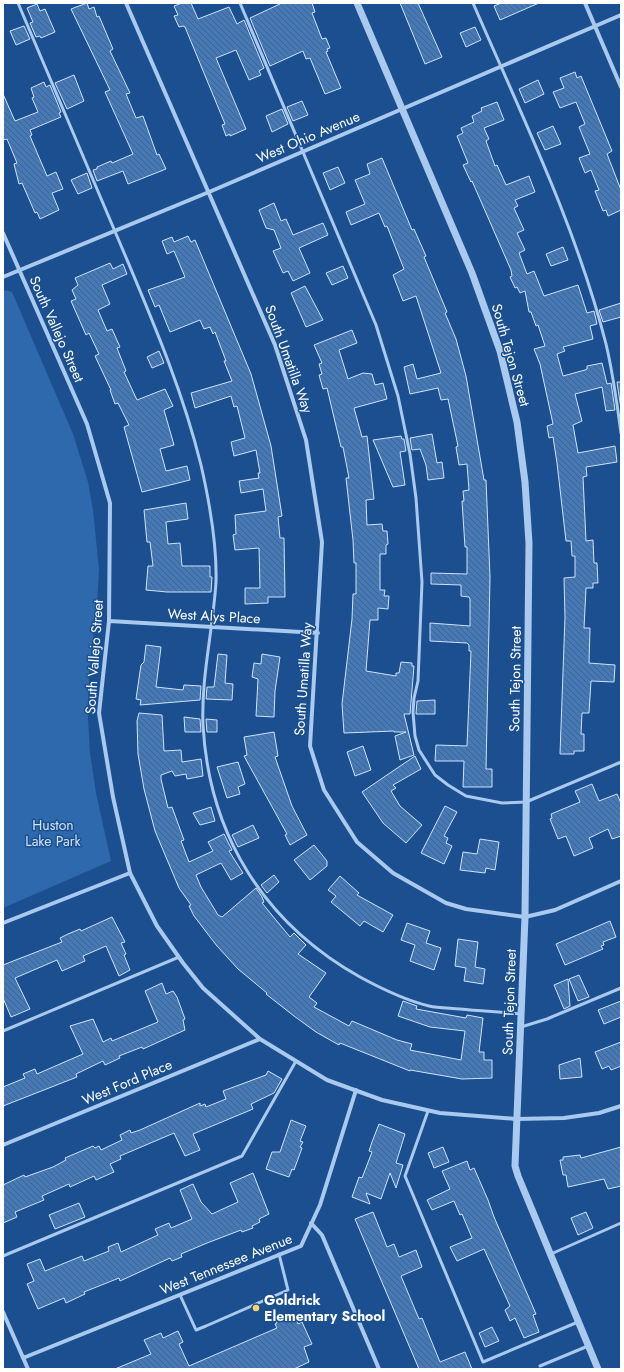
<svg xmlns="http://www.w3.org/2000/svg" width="624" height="1372" viewBox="0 0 624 1372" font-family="Jost,sans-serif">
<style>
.green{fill:#2e69ad}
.building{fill:url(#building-back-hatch);stroke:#cfe3fa}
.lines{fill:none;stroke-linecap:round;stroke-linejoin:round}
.service{stroke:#a9c9ee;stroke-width:3}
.minor{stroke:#a9c9ee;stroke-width:4}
.tertiary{stroke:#a9c9ee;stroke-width:7}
.poi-dot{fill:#ffd166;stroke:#1b4f8f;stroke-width:1.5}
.labels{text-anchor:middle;stroke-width:3;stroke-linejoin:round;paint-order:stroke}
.street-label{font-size:14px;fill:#fff;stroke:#1b4f8f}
.park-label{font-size:14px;fill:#cfe3fa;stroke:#1b4f8f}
.poi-label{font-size:14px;font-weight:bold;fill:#fff;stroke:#1b4f8f;text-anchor:start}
</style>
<defs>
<pattern id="building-back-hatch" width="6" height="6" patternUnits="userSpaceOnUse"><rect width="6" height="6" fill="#4478b7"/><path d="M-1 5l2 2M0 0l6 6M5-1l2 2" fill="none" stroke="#486282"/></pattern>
</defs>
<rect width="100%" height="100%" fill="#1b4f8f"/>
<path class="green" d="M5,290L12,292L73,434L88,482L93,510L99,569L97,605L89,673L88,719L90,753L96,793L111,861L3,908V292Z"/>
<path class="building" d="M87,3L89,9L94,7L97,17L99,16L113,49L110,51L130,93L126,94L136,118L143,116L157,155L159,154L166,169L128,184L123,171L97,181L93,170L97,169V167L111,161L112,163L133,154L105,92L110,90L71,9Z
M182,3H191L198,19L229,7L237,24L244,20L264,68L259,71L261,75L249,80L236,50L216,58L246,129L230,136V134L226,136L222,125L225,124L185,27L183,26L179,27L174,16L178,15L174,6Z
M282,3H312L315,12L312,13L322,39L326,38L330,48L327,49L328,51L326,52L341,88L325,94L310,58L306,59L303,51L270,66L250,18Z
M400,3H418L442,57L425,64Z
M501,3H539L500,20L494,6Z
M37,4L40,11L45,9L55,32L41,38L40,36L36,37L30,23L33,22L27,8Z
M24,26L30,39L16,45L10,31Z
M475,27L481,40L466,47L460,33Z
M575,72L577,78L581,76L612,151L607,154L621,190V210L608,216L606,210L603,211L595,191L599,190L591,170L585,173L579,158L590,154L579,127L585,124L576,102L560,108L553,92L564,88L560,78Z
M74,75L84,101L67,109L55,83Z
M538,80L544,94L525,103L519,89Z
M44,82L46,87L50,85L61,112L59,113L61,117L30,130L32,135L30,136L47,176L56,172L63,189L52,193L59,210L40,219L37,212L35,213L22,183L19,184L14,164L17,163L7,139L3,140V94L15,121L38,112L32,98L34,97L31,88Z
M302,101L308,115L293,121L287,107Z
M497,102L504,120L484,128L489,139L486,141L495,166L497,165L506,185L529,176L535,192L515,200L518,206L514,208L524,230L517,233L525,250L519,253L527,274L534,271L544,296L578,285L587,313L594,311L597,324L590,326L593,339L563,347L565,351L557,354L563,376L585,370L587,369V366L602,363L607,384L611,383L615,410L606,411L602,387L575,394L582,421L573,425L578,453L615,446L617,462L586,467L587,476L583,477L586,541L593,540L594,563H597L598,583H593V588H586L584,628H590L589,663L615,665L614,682L591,681L589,713H582L581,734H584V751H574V754H560L565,617L564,578L575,577V556H572L571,541H566L557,463L553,437L549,438L547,426L553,424L540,364L534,349L545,346L538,325L536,326L531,312H529L525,291L520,293L517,287L515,288L510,277L512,276L511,270L472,181L471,182L463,165L468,163L457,136L463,133L461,128L474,122L472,116L482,111L481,108Z
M282,109L288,124L272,132L266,116Z
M553,126L561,144L545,150L537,133Z
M382,158L412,230L414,229L426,256L424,257L447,312L445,313L456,339L466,376L484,480H486L490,577L486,769H492V787H463L464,761H435L436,745L467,746L471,651H469V645L467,643L430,641V623L470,626V599L469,597L461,596V585L431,584V573L467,574V547H465L462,501H464L463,491L469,490L467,464L459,465L456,447L458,446L448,399L441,400L438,388L410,394L404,367L413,364L417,379L441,373L416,296L403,301L393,275L404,269L387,226L385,227L379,213L351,225L346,212L365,204L355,180L370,174L367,164Z
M338,167L345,183L330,190L323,173Z
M87,173L92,188L78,194L71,180Z
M274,203L281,221L286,219L293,235L323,223L328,235L299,248L310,273L293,281L288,271L283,273L273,251L281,248L274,230L266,228L259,210Z
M188,236L191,242L195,240L251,374L271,446L282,516L278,517L280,538H284L285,597H268V603L245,604V588H260L259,548L235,550L233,535L236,534L235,515L266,511L263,489L241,493L239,481L259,478L258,473H260L256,450L234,456L231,442L245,438L237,406L234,407L231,396L195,408L191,393L232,381L224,361H226L215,332L213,334L210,327L204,329L200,320L170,332L159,305L155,307L148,290L185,277L174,251L167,254L162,241L172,237L174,242Z
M563,247L568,260L551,266L546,254Z
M110,263L113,269L123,264L127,274L102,285L110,304L98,310L107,331L112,329L120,347L117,348L126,371L124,372L137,400L165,389L173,406L164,410L174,445L160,449L166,471L187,466L190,480L142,492L124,427L129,425L118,403L115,404L110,390H111L95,356L99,354L89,333L86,335L71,301L76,299L72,290L78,285L75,278Z
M343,266L348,278L332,285L326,273Z
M305,286L323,320L306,327L291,293Z
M621,303V317L603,322L599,310Z
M352,330L357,343L339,350L348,379L363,373L372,374L375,385L383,383L387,399L354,408L362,437L367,436L374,499L366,500L367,525L382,524L383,531H387L388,544L386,545V554H380V590H385L384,596H389L388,609L378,608V620H370L366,671L396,676V673H399L401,662L412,663V666H414L410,714H404L414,755L400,760L395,736L406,732H394V731L344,733L342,704L352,619L353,594H356V563H354L353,540L346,478H349L343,447H341L327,388L323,389L319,375L322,374L319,364L322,363L314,345Z
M159,351L164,363L152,368L147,357Z
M617,382H621V409Z
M432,434L437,463L442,462L444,478L428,480L426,465L420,449L412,450L410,438Z
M401,436L402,439H404L406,451L400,452L405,485L393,487L373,440Z
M186,503L188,519L166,522L168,544L180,543L182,566H210V577H212L211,592H167L146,590L148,566H153L150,542H147L144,510Z
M146,645L161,647L156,687L183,690L184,685L201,686L200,700L140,705L141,700L136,699L141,665L144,662Z
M218,654L227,655L225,683L233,684L232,700L206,699L207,687H214Z
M262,654L280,657L275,691L274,717L256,716L258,679L252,677L254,663L261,664Z
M435,700V714H416L417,701Z
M139,713L162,715L164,751L181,750L182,762L201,759L203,776L187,779L186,774L175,776L172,771L161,775V779L168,808L172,807L184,840L181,841L189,862L213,851L208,842L224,834L232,850L229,851L243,873L231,880L221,863L196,875L201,887L218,915L222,917L256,888L262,897L264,902L262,903L290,937L294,933L306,945L298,954L326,973L309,997L317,1003L314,1007L349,1026L352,1021L397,1040L412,1044L410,1050L461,1060L465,1031L430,1027L398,1016L403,1001L417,1006L416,1009L466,1018L467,1015L483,1018L479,1052H484V1060H492V1078L462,1079L410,1070V1071L340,1043L339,1045L316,1032L294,1016L266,994L267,993L238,969L217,946L194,916L189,906L191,905L179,888L155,831L144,789L138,754L137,721Z
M184,717L200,719L201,732H185Z
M206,719L217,720V732H207Z
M274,732L278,756L275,757L292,806L307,835L290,845L285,835L287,834L244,756L247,755L244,737Z
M363,746L371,770L355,776L347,752Z
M415,756L421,769L393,785L396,788L391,791L400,806L422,825L406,843L383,823L362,792Z
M238,762L245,784L238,787L240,794L227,798L217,767Z
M592,784L599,801L617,794L621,803V836L612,839L608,829L589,838L593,848L574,856L566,836L558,839L550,819L552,818L551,814L580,802L575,791Z
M445,806L457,812L444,836L448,838L446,843L452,846L444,864L421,853Z
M211,807L215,821L200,825L193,813Z
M253,825L259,838L238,847L232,835Z
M480,839L499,842L495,870L486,868L485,873L460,870L463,852L477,854Z
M314,845L327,861V866L310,880L294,860Z
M274,875L279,882L267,893L261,885Z
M340,876L359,893L357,895L393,915L383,932L364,921L360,926L331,902L336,896L328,890Z
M112,917L125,942L121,943L126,954L124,955L130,970L119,976L106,946L83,956L85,961L62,971L57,960L15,978L30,1009L11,1017L3,998V965L62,942L60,938L68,934L80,929L81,931Z
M610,921L616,937L603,942L604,945L601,946L603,949L565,965L556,944Z
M407,923L430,931L426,943L441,948L434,970L410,961L415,945L401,940Z
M458,939L478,942L475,967L485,969L483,984L464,981L466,968L455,966Z
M579,975L589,997L578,1001L569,979Z
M568,979L570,1006L564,1009L554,985Z
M162,983L166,994L173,991L177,997L185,1019L183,1020L185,1030L143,1049L142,1047L119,1056L120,1058L105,1065L103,1061L76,1074L77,1077L3,1106V1087L25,1078L23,1074L35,1069L37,1074L83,1054L70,1026L93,1019L103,1042L111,1038L112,1041L158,1022L145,991Z
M621,1001V1017L604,1024L598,1010Z
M621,1042V1066L611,1070L609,1066L602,1069L595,1052Z
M580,1058L582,1077L560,1079L559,1065Z
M268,1071L282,1079L274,1093L251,1104L253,1109L193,1134L200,1150L185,1156L174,1133L120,1156L121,1159L110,1164L114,1172L96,1180L94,1176L70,1187L69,1184L42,1196L44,1200L15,1212L17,1217L3,1223V1185L24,1175L25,1177L53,1167L66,1160L65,1158L93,1146L95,1148L99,1146L101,1150L122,1140L120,1135L130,1130L131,1133L140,1130L200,1103V1106L205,1104L206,1107L226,1099L223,1091L266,1075Z
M291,1120L306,1126L300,1141L303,1142L300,1147L302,1148L294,1170L292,1169L289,1177L266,1169L272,1152H280Z
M379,1124L405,1134L396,1163L403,1165L396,1188L390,1173L381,1199L366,1193L370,1204L352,1197L359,1177L362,1178L372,1152L369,1151L372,1142Z
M443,1147L449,1162L434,1168L428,1153Z
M621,1147V1186L608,1189L604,1179L568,1187L566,1175H563L560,1160H563V1157L580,1155L581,1158Z
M467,1161L470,1170L474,1168L488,1200L494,1217L536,1314L533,1315L539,1332L524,1338L515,1318L510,1321L505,1310L510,1306L484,1249L457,1261L450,1247L472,1238L462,1214L460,1215L454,1201L432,1210L427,1200L450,1189L442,1171Z
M253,1173L269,1214L259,1219L260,1222L252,1226L253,1228L242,1232L241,1230L207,1243L181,1254L182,1257L172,1261L170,1258L120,1281L119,1278L84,1292L85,1294L66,1303L64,1298L38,1309L27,1284L34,1281L27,1264L40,1259L45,1271L82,1256L84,1261L109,1251L108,1247L118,1243L121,1252L158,1235L155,1229L169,1223L171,1228L192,1219L180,1190L193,1184L201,1202L212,1214L238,1202L230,1183Z
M79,1203L85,1217L55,1229L49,1215Z
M373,1212L387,1247L394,1244L399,1257L416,1250L422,1267L401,1276L419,1319L422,1318L440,1362L465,1352L472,1369H419L355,1219Z
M586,1212L593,1228L578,1235L571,1218Z
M294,1314L298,1324L302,1322L312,1344L304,1347L309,1362L294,1369H115L151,1354L144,1340L161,1333L163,1338L178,1331L183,1342L179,1344L189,1366L277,1328L275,1324L277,1323L276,1321Z
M492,1327L499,1341L485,1347L479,1333Z"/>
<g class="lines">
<path class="service" d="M18,3C54,87 90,171 125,255C154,324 183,392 201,465C209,500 217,547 216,582C213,630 201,677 203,725C209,835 264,923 360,977C382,989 404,1000 429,1006C438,1008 449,1008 460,1009C480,1011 501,1012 522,1014
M240,3L376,325L398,396L410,454L416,498L422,582L418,681L414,698L413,712L415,736L419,750L435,775L448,785L466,796L502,803L526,802L621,762
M473,3C521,114 576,226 606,344C613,373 617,403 621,433
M521,1027L547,1019L621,988
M3,1031L179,957
M428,1111L405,1176L483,1362L578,1322
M551,1254L621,1223
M3,1256L242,1156L296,1061
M180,1295L196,1330L206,1326L288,1290L279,1254
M540,1366L588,1346"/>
<path class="minor" d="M126,3L275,345L306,440L322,542L310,746L324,790L357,842L393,873L446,903L466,909L525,917L555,910L621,881
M585,3L621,87
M3,233L87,424L110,503L109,621L99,713L113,797L130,873L157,926L183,963L203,988L260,1039L327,1080L382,1100L440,1113L516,1119L564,1118L599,1113L621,1106
M3,277L209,192L621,15
M109,621L318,633
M3,923L130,873
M3,1145L260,1039
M311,1223L322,1235L379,1369
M3,1312L28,1369
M23,1358L301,1246L320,1205L356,1090"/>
<path class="tertiary" d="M357,3L472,273L500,351L517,422L525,482L529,543L525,917L515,1166L518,1176L598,1369"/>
</g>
<circle class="poi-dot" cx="256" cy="1308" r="4"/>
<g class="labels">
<g class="street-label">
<text transform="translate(308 137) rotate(-23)" y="5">West Ohio Avenue</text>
<text transform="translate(57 329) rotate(66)" y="5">South Vallejo Street</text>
<text transform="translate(511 355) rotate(74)" y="5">South Tejon Street</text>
<text transform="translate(289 359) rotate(70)" y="5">South Umatilla Way</text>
<text transform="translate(214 616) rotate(3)" y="5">West Alys Place</text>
<text transform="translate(94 657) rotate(-86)" y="5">South Vallejo Street</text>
<text transform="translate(303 679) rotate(-86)" y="5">South Umatilla Way</text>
<text transform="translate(515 679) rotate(-89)" y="5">South Tejon Street</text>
<text transform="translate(509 1002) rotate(-88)" y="5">South Tejon Street</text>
<text transform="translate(127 1082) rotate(-23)" y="5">West Ford Place</text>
<text transform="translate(226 1264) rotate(-22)" y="5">West Tennessee Avenue</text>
</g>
<g class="park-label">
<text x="53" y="830">Huston<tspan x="53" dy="16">Lake Park</tspan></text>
</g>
<g class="poi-label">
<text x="264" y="1305">Goldrick<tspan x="264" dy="16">Elementary School</tspan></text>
</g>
</g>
<rect width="624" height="1372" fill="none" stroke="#ffffff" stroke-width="8"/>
</svg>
